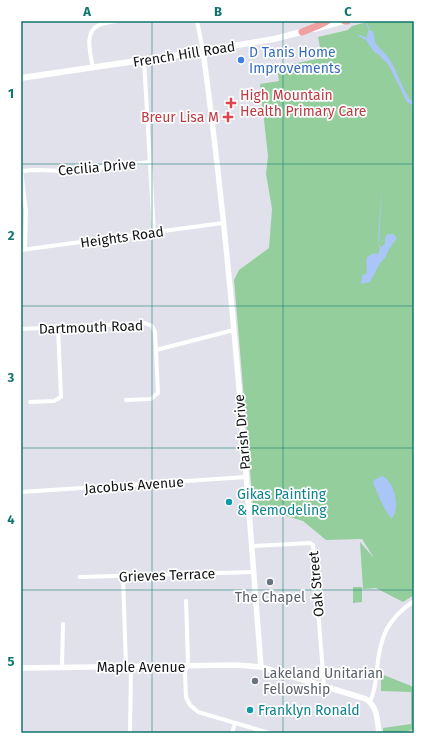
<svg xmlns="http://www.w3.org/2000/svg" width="435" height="754" viewBox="0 0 435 754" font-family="'Fira Sans',sans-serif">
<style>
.green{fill:#94ce9c}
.water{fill:#aac6f8}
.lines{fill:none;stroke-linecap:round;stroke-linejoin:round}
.stream{stroke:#aac6f8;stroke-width:1}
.minor{stroke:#fff;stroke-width:4}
.tertiary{stroke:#fff;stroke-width:5.5}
.secondary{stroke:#fff;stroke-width:6}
.primary{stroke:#efa0a0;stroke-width:7}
.grid{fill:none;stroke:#0f766e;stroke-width:1;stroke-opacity:0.55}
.shop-dot{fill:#3f7fe0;stroke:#fff;stroke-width:1.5}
.health-dot{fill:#e0444e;stroke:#fff;stroke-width:1.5}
.culture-dot{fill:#0f9aa8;stroke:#fff;stroke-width:1.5}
.worship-dot{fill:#6b7280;stroke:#fff;stroke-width:1.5}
.labels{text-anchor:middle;stroke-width:3.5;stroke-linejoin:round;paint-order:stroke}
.shop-label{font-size:14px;fill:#366cbe;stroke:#fff;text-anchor:start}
.street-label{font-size:14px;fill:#121316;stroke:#fff}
.health-label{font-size:14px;fill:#be3a42;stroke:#fff;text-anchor:start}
.culture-label{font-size:14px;fill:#0d838f;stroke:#fff;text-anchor:start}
.worship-label{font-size:14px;fill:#5b616d;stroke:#fff}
.neatline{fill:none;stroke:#0f766e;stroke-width:1.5}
.grid-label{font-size:13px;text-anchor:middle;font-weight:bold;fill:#0f766e}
</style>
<rect width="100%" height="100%" fill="#e0e1eb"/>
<path class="green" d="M371,21H414V595L403,602L376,588L363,589L360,542L374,558L362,539L326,540L303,521L253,506L234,280L239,270L269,248L272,209L266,174L268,156L260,84L279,81L277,67L322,58L318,37L348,30L352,26Z
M353,587H362V602L353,603Z
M381,674L414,687V729L402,733H383V728L411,724V692L381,691Z"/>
<path class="water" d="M368,31H373L375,43L388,57L393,65L408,98L414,102V106L407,102L388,64L378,54L374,52L366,40L358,36L360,35L367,38Z
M382,185L379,244L381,247L385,244V237L388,234H393L397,238L389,249L385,258L380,263L370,282L361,284L362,275L366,274C368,268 365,263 367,257L374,253L378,254L380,248L379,246L378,238Z
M382,476C394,481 401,508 392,518C385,514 377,491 373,483L374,480Z"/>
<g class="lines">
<path class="stream" d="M366,21L370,32
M405,92L410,99"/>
<path class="minor" d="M197,21L203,51
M144,60L154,233
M93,68C91,55 83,32 99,25C104,23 111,22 117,21
M21,171L34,170L71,171L150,162
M21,171L26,211L25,249
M21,250L223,223
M21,329L145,323L152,326L155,332L158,393L151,399L126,400
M156,350L234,330
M30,402L54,401L61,397L58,327
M21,492L246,477
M252,546L310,543L313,545L324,686
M123,576L126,667
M80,577L254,572
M186,601L188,661L185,672L186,697L190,705L198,712L269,733
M62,667L63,624
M370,702C375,691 376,681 377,669C380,637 387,619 414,601
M130,733L131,667
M232,733L235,723"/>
<path class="tertiary" d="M203,51C231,256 245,461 261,667
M21,668L236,665L261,667L366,699C378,707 377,720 379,733"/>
<path class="secondary" d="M314,29L345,21
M21,78L177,55L274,39L305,31"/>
<path class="primary" d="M345,21H347
M302,32L317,26L327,21"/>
</g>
<path class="grid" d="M152,21V733M283,21V733M21,164H414M21,306H414M21,448H414M21,590H414"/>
<circle class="shop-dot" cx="241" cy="60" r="4"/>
<g class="health-dot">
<path d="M229 97h4v4h4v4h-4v4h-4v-4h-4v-4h4z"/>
<path d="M226 111h4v4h4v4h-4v4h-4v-4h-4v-4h4z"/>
</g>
<g class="culture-dot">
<circle cx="229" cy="502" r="4"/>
<circle cx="250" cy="710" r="4"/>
</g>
<g class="worship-dot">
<circle cx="270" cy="582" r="4"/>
<circle cx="255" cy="681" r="4"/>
</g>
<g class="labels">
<g class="shop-label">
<text x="249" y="57">D Tanis Home<tspan x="249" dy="16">Improvements</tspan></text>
</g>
<g class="street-label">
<text transform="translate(184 54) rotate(-9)" y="5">French Hill Road</text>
<text transform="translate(97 167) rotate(-5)" y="5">Cecilia Drive</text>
<text transform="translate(122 237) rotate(-8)" y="5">Heights Road</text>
<text transform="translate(91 327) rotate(-2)" y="5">Dartmouth Road</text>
<text transform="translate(242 432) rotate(-95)" y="5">Parish Drive</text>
<text transform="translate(134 485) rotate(-4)" y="5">Jacobus Avenue</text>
<text transform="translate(167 575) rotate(-2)" y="5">Grieves Terrace</text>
<text transform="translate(316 584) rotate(-95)" y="5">Oak Street</text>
<text x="141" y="672">Maple Avenue</text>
</g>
<g class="health-label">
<text x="240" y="100">High Mountain<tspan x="240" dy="16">Health Primary Care</tspan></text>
<text x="219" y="122" text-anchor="end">Breur Lisa M</text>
</g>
<g class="culture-label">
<text x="237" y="499">Gikas Painting<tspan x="237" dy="16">&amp; Remodeling</tspan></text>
<text x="258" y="715">Franklyn Ronald</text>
</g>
<g class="worship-label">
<text x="270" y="602">The Chapel</text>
<text x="263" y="678" text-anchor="start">Lakeland Unitarian<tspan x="263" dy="16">Fellowship</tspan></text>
</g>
</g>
<rect width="435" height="754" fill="none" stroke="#ffffff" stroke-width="44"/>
<rect x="22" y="22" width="391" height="710" class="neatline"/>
<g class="grid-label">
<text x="87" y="16">A</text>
<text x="218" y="16">B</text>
<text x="348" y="16">C</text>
<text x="11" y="98">1</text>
<text x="11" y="240">2</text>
<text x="11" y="382">3</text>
<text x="11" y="524">4</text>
<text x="11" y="666">5</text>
</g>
</svg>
